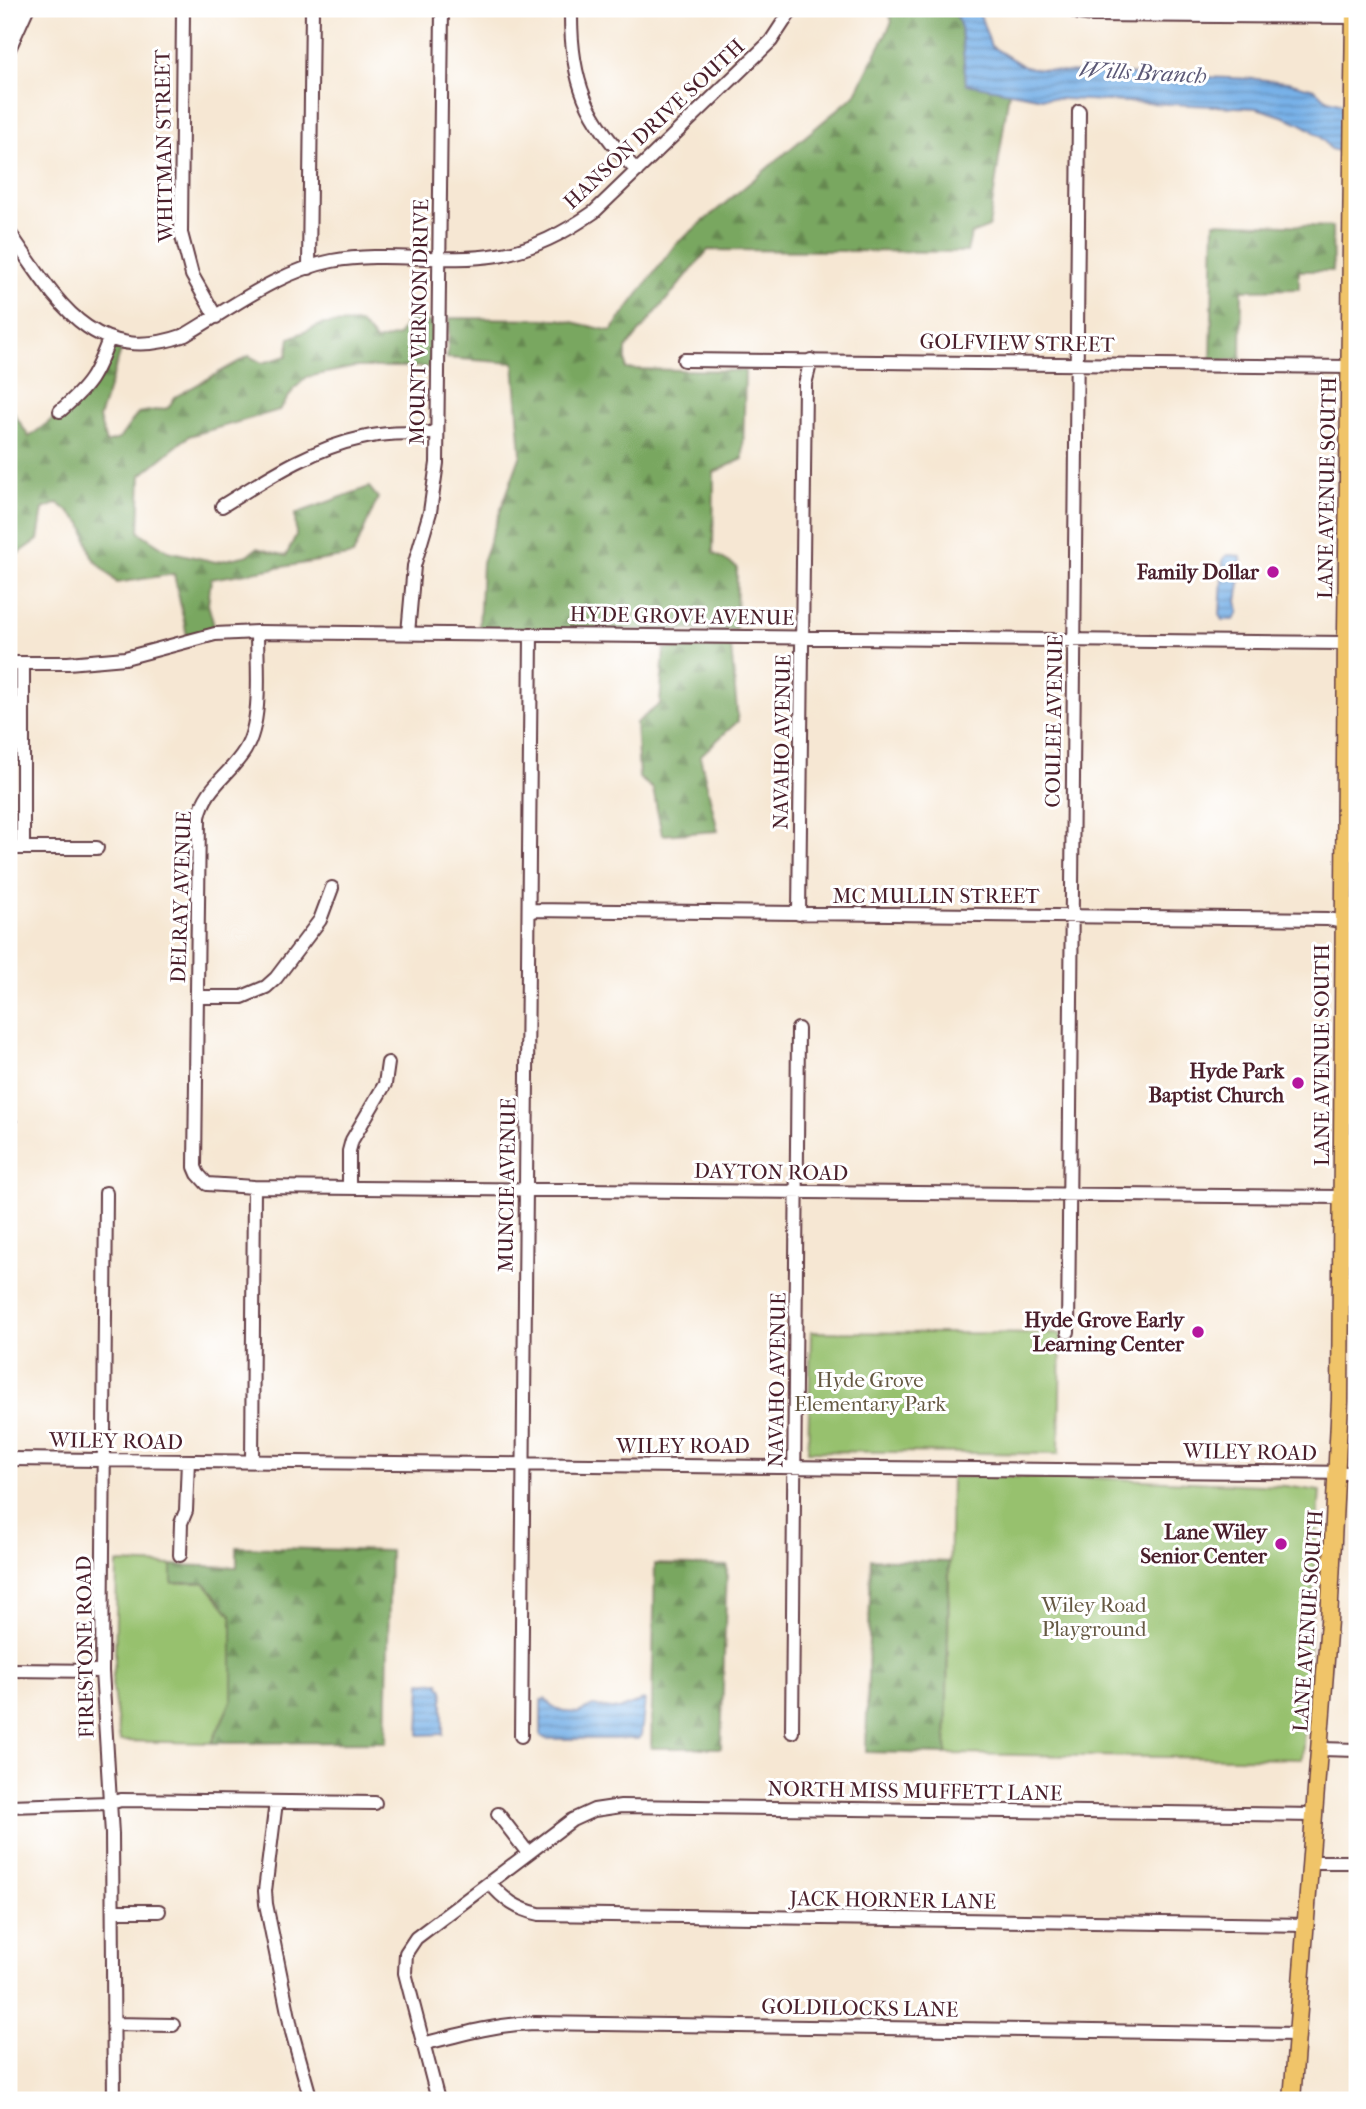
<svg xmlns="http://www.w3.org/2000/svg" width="1366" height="2109" viewBox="0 0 1366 2109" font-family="'IM FELL French Canon',serif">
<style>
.green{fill:#97c16e;stroke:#70704c;stroke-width:2}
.forest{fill:url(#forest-firs);stroke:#626346;stroke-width:2}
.water{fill:url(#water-rules);stroke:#60688a;stroke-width:2}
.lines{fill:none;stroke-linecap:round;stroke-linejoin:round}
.minor-casing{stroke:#643d44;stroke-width:16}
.major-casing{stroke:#643d44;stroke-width:19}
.minor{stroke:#fff;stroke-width:12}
.major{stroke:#f0c469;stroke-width:16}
.poi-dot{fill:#b5179e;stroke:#fff;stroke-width:2.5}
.labels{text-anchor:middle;stroke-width:6;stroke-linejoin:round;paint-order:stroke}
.street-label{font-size:21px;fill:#4a1f2b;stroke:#fff}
.poi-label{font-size:21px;font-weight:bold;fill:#4a1f2b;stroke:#fff;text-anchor:end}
.park-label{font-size:21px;fill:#655842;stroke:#fff}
.water-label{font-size:23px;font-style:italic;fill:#5c5977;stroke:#fff}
</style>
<defs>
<pattern id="forest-firs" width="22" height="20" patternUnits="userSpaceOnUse" patternTransform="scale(1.75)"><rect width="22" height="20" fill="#79a761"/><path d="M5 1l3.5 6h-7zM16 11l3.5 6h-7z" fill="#658750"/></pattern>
<pattern id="water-rules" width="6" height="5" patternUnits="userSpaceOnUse" patternTransform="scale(1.75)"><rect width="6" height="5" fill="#77b1e8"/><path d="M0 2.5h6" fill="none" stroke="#648fbc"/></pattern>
</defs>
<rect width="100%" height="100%" fill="#fff"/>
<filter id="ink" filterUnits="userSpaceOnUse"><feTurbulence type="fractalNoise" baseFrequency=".0143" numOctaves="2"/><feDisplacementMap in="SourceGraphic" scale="14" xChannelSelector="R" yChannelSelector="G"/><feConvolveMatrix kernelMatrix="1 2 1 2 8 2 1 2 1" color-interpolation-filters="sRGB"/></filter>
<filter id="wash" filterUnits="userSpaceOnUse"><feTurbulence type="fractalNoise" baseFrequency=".00686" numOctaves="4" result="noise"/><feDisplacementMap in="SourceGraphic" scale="28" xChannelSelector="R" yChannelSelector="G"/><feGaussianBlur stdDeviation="1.57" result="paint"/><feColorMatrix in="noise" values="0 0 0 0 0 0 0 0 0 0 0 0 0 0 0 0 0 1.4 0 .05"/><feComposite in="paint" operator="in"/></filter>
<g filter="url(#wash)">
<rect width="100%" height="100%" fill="#f6e7d3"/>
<path class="green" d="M811,1332L1061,1334L1059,1454L808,1451Z
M951,1477H1071L1285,1486L1320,1491L1302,1759L946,1754Z
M117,1563L172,1565V1583H205L232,1616V1699L212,1743L120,1741L112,1683L115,1662Z"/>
<path class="forest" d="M888,9H954L961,28L966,83L1009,91L989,227L971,234L967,252L708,250L626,348V369L745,371L743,459L714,472L713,553L737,567L736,630L479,629L482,562L521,454L514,363L447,358L450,318L559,319L611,331L675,245L855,95L892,22Z
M1214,222L1332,227L1333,271H1299V289L1242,290L1241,359L1211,361Z
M407,321L433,322L432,367H355L307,377L294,389L280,410L189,436L141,475L139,532L168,551L216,562L248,555L257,548L286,556L296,535L295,514L369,487L378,498L353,555L211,579L208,604L215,629L187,636L174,574L117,583L92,557L82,523L58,503L43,509L38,540L9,560V405L29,437L84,395L111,346L122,348L99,418L106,443L119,439L138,413L168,408L175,397L249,356L262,363L287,356L290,338L323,324L360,323L376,341L398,336Z
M731,647L738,721L700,756L718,831L662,835L653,789L639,778L636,723L660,704L664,649Z
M237,1547L390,1551L386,1742L212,1743L232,1699V1616L205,1583H172V1565L237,1567Z
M871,1559L949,1562L946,1754L866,1752Z
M655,1564L727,1566L721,1748H651Z"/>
<path class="water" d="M954,9H978L991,46L1025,67L1062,72L1256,79L1288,82L1314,89L1328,100L1357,108V156L1330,149C1315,124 1283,116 1256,108L1043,98L966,84L961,28Z
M1234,555L1241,557L1242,572L1237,601L1239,611L1234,620H1223L1220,615L1223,559L1227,555Z
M421,1682H440V1686L443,1689V1734L419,1735Z
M545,1699L552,1707L567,1712L578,1713L593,1706L619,1710L643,1700L645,1701L641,1735L638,1739H546L541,1736V1700Z"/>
</g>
<g filter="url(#ink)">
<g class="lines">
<g class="minor-casing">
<path id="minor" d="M183,9L181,233L192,275L216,317
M571,9C570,82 586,119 637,171
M1071,9L1079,13L1093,15L1354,17
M9,49L27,9
M9,232C55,297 91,369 185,335C231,308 279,271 332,261C387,251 443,264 498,255C534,249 564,233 594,212L771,41L792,9
M309,268L312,9
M684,360L1349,367
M60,411C90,385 95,376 109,339
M222,506C266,479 310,449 362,438C387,432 412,433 437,433
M257,632C257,666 263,721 245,750C230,775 205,787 199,817L195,1167L198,1174L207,1184L254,1187L1341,1197
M408,633L414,566L430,512L437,463L442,9
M9,663H68L125,658L215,634L257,632L1346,643L1357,648
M9,848H97
M23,848V663
M529,910L1328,919L1344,922
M799,914L805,384L811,360
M197,997H242L266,987L276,978L320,920L332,888
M9,1123H10
M349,1188V1151L352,1140L385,1084L388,1063
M106,1193L102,1671L112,1834L114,2100
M1068,1332L1079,111
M9,1459L1357,1473
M252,1461L254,1187
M180,1555L181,1523L186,1511L188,1461
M9,1670L102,1671
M792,1732L798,1029
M521,1736L531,634
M1321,1749L1357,1750
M276,1802L265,1891L266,1904L292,2032L311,2100
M9,1806L110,1803L121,1800L375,1803
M498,1814L528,1853
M1312,1862H1357
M490,1883C504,1900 517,1909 539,1914L1306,1925
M113,1911H159
M113,2024L173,2025
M423,2044C461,2034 496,2024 535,2023L1298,2034
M438,2100L405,1973L406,1953L416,1938L572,1820L594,1810L621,1806L1315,1815"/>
</g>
<g class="major-casing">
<path id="major" d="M1292,2100L1329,1621L1340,1400L1346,630L1354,9"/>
</g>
<use href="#minor" class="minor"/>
<use href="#major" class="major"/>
</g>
</g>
<g class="poi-dot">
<circle cx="1273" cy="572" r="7"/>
<circle cx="1298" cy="1083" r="7"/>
<circle cx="1198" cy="1332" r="7"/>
<circle cx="1281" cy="1544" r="7"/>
</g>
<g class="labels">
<g class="street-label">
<text transform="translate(654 124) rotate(-43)" y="7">HANSON DRIVE SOUTH</text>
<text transform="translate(164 146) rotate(-91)" y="7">WHITMAN STREET</text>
<text transform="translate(419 322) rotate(-89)" y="7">MOUNT VERNON DRIVE</text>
<text transform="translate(1017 343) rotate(1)" y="7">GOLFVIEW STREET</text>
<text transform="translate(1327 488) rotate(-89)" y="7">LANE AVENUE SOUTH</text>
<text transform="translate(682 616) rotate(1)" y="7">HYDE GROVE AVENUE</text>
<text transform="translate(1054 721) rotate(-89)" y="7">COULEE AVENUE</text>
<text transform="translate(782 742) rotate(-89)" y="7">NAVAHO AVENUE</text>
<text x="936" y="903">MC MULLIN STREET</text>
<text transform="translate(181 897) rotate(-88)" y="7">DELRAY AVENUE</text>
<text transform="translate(1322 1055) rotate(-90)" y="7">LANE AVENUE SOUTH</text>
<text transform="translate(771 1172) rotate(1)" y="7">DAYTON ROAD</text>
<text transform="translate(507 1185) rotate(-89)" y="7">MUNCIE AVENUE</text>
<text transform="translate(777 1380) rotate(-89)" y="7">NAVAHO AVENUE</text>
<text transform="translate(116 1441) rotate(1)" y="7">WILEY ROAD</text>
<text x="683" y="1453">WILEY ROAD</text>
<text transform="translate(1250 1452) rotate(1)" y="7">WILEY ROAD</text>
<text transform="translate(1308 1621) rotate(-86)" y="7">LANE AVENUE SOUTH</text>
<text transform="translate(85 1647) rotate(-91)" y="7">FIRESTONE ROAD</text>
<text transform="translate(915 1791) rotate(1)" y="7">NORTH MISS MUFFETT LANE</text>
<text transform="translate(893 1900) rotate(1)" y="7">JACK HORNER LANE</text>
<text transform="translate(860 2008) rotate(1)" y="7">GOLDILOCKS LANE</text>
</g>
<g class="poi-label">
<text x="1259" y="579">Family Dollar</text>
<text x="1284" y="1078">Hyde Park<tspan x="1284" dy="24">Baptist Church</tspan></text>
<text x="1184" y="1327">Hyde Grove Early<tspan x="1184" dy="24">Learning Center</tspan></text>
<text x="1267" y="1539">Lane Wiley<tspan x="1267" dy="24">Senior Center</tspan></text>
</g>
<g class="park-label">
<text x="870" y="1387">Hyde Grove<tspan x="870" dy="24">Elementary Park</tspan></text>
<text x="1094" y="1612">Wiley Road<tspan x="1094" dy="24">Playground</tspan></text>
</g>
<g class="water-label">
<text transform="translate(1143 72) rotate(3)" y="8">Wills Branch</text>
</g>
</g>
<rect width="1366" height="2109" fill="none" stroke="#fff" stroke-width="35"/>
</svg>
